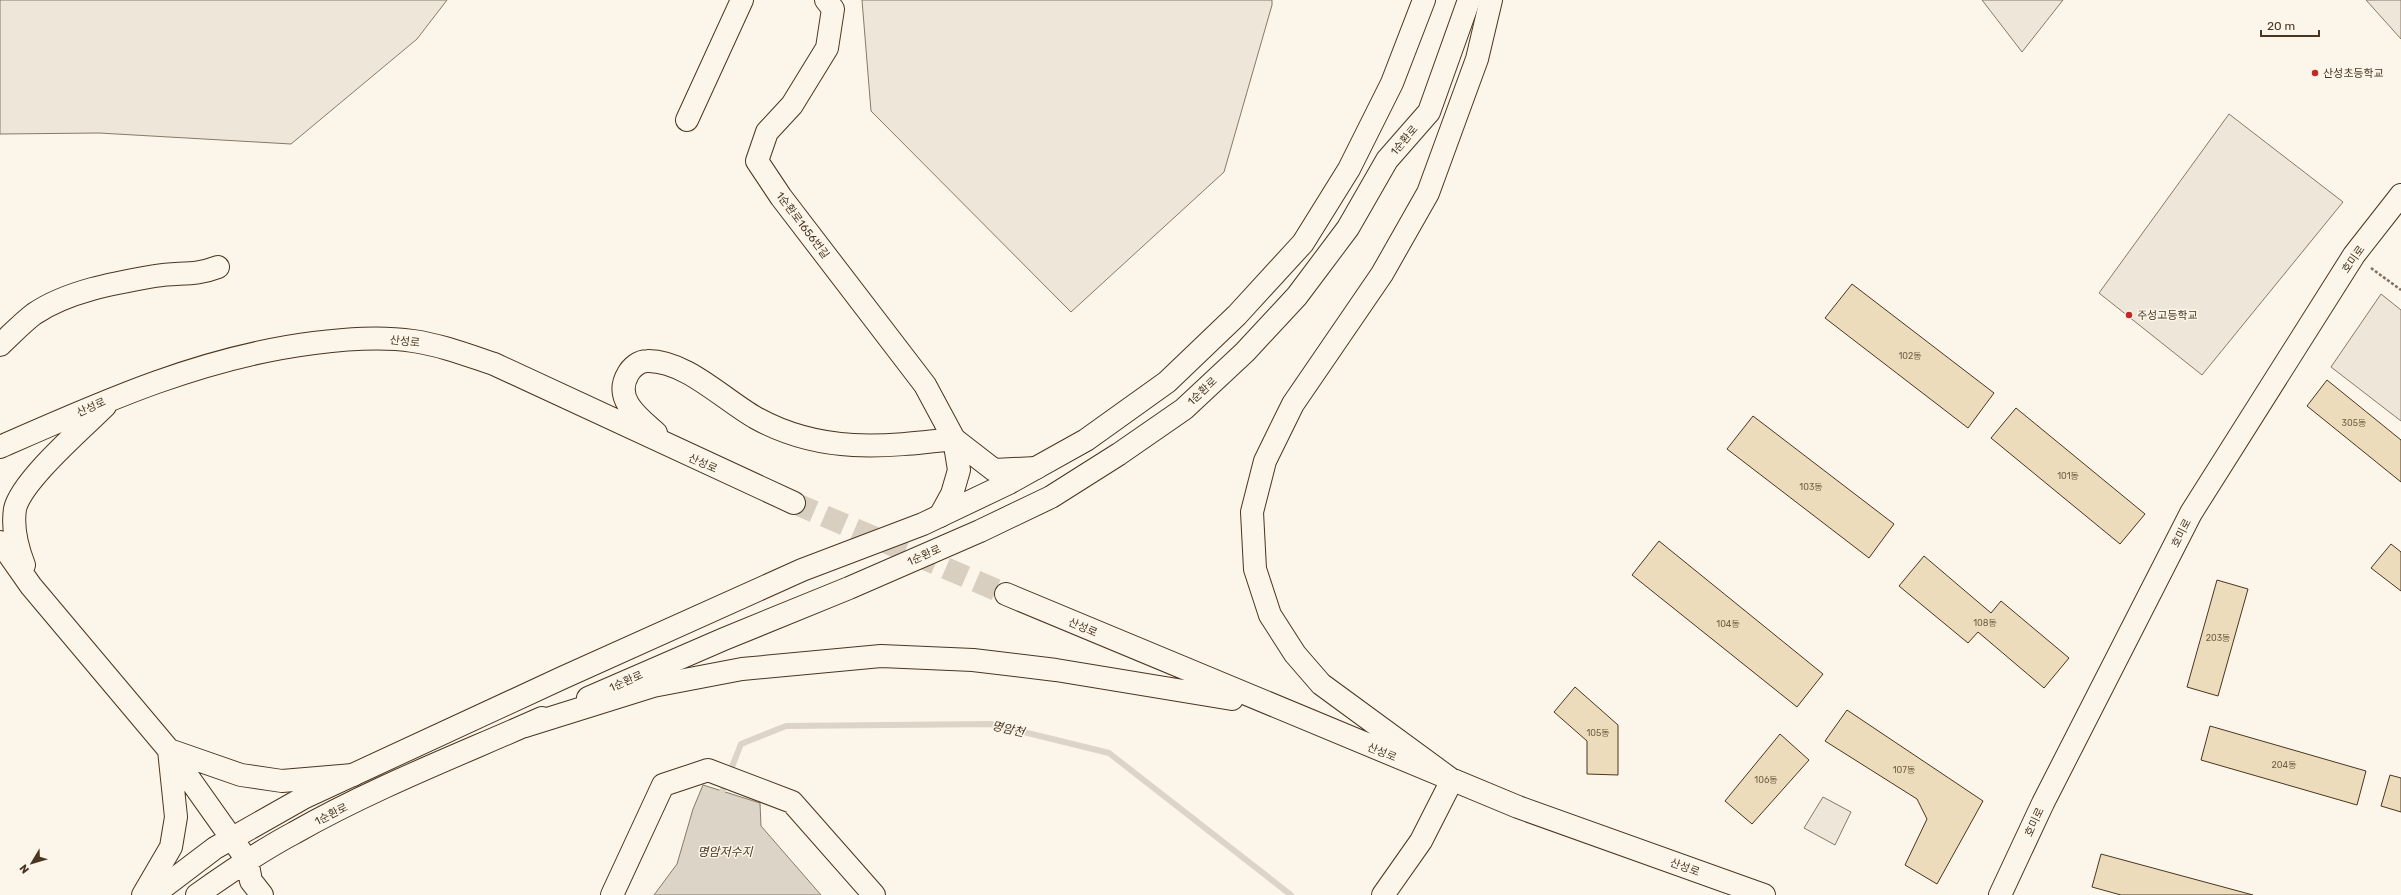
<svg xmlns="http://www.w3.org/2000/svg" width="2401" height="895" viewBox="0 0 2401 895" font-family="Rubik,'Noto Sans KR',sans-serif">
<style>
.green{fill:#ede6d9;stroke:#887966}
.water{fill:#dcd4c6;stroke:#887966}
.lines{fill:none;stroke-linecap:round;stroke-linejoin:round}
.stream{stroke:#dcd4c6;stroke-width:6}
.building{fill:#ecdcbc;stroke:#4a3520}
.major-tunnel{stroke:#d8cfc1;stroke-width:22;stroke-dasharray:22 11;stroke-linecap:butt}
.minor-casing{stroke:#4a3520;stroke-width:24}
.major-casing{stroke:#4a3520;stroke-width:24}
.path{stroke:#7f6f5c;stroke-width:2.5;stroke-dasharray:3 2;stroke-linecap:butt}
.minor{stroke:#fbf6e9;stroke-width:22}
.major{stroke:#fbf6e9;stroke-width:22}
.poi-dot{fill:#c62828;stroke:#fbf6e9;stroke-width:1.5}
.labels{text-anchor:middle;stroke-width:3;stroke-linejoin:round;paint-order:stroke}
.number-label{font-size:9px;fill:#725f47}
.poi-label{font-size:11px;fill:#4a3520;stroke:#fbf6e9;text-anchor:start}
.street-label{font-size:11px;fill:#4a3520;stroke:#fbf6e9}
.water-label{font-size:12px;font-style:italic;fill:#4a3520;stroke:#fbf6e9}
</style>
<rect width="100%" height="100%" fill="#fbf6e9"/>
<path class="green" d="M0,0H447L417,39L291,144L99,133L0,134Z
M862,0H1272V5L1224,172L1071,312L871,111Z
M1982,0H2063L2022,52Z
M2366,0H2401V39Z
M2229,114L2343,202L2202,375L2099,293Z
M2381,294L2401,310V421L2331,367Z
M1823,797L1851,812L1835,845L1804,828Z"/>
<path class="water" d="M703,785L760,803L761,826L821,895H654L677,864L693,809Z"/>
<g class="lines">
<path class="stream" d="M720,797L741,744L786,726L991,724L1109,753L1291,895"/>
</g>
<path class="building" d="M1852,284L1994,393L1968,428L1825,318Z
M2327,380L2401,440V482L2307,406Z
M2016,408L2145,514L2120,544L1991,438Z
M1753,416L1894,524L1869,558L1727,449Z
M1659,541L1823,674L1797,707L1632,575Z
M2391,544L2401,552V591L2371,568Z
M1924,556L1991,613L2001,601L2069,658L2044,688L1978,632L1968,643L1899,586Z
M2217,580L2248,589L2218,696L2187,687Z
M1575,687L1618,725V775L1587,774V741L1554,712Z
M1847,710L1983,801L1937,884L1905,865L1927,819L1917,799L1825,741Z
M2210,726L2366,771L2357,805L2201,760Z
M1780,734L1809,760L1752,824L1725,801Z
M2390,775L2401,778V812L2381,806Z
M2101,854L2253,895H2121L2092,887Z"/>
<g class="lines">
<path class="major-tunnel" d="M794,503L1006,594"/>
<g class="minor-casing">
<path id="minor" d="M826,0L833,9L827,48L792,105L767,132L757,161L781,197L925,385L954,439
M687,120L742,0
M0,345C11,335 22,323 34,314C68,291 115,283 155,276C179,272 195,276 218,267
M588,698L724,639L849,588L980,531L1051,497L1119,454L1184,409L1245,352L1297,296L1348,228L1387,160L1429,112L1469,0
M247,860L251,881L262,895
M153,895L215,848L305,797L562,678L802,570L923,524L1009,483L1086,440L1167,382L1237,315L1303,243L1349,169L1392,83L1424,0
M197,895C228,873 260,851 294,833C373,788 459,755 542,718
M612,895L663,785L708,770L792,802L874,895
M1383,895L1421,841L1452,780
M2000,895L2043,803L2191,513L2354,255L2401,195"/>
</g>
<g class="major-casing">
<path id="major" d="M656,433C639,418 613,399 628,374C631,368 639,361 647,361C685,360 724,400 756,418C821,454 884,447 954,439L994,470L1036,468
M0,447C102,402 202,357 314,343C346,339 380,336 413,341C441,345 467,355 494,364L794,503
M940,516L952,494L959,470L954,439
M0,542L31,586L169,750L247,860
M24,565C17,547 12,529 15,509C21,481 84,427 105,406
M1006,594L1518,807L1764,895
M525,726L653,686L742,669L881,656L973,660L1056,670L1232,699
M1452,780L1321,684L1295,654L1270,615L1255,569L1252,512L1265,461L1293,404L1382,274L1428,193L1477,59L1491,0
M143,895L171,847L176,817L169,750L241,775L282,781L353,775"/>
</g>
<path class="path" d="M2371,268L2401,290"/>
<use href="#minor" class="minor"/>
<use href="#major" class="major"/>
</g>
<g class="poi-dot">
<circle cx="2315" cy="73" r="4"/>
<circle cx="2129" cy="315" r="4"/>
</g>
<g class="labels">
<g class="number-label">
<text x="1910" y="359">102동</text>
<text x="2354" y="426">305동</text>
<text x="2068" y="479">101동</text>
<text x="1811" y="490">103동</text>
<text x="1985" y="626">108동</text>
<text x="1728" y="627">104동</text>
<text x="2218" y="641">203동</text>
<text x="1598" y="736">105동</text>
<text x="2284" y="768">204동</text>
<text x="1904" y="773">107동</text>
<text x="1766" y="783">106동</text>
</g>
<g class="poi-label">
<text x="2323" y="77">산성초등학교</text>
<text x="2137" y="319">주성고등학교</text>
</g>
<g class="street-label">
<text transform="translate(1404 140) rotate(-50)" y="4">1순환로</text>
<text transform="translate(803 225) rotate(53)" y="4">1순환로1656번길</text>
<text transform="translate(2353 259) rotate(-55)" y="4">호미로</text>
<text transform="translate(405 341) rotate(6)" y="4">산성로</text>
<text transform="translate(1202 391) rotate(-43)" y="4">1순환로</text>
<text transform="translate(91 407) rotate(-24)" y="4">산성로</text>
<text transform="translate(703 463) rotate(24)" y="4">산성로</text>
<text transform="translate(2181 533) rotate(-63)" y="4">호미로</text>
<text transform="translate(924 555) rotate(-24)" y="4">1순환로</text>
<text transform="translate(1083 627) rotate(23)" y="4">산성로</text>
<text transform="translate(626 681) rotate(-24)" y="4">1순환로</text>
<text transform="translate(1382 752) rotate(22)" y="4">산성로</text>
<text transform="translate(331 814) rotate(-27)" y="4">1순환로</text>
<text transform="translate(2034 822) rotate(-65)" y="4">호미로</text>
<text transform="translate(1685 867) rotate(20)" y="4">산성로</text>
</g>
<g class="water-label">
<text transform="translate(1008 729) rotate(13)" y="4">명암천</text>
<text x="725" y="856">명암저수지</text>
</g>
</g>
<g transform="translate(32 863) rotate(232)" stroke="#fbf6e9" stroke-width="3" paint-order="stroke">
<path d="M0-3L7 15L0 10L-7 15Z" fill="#4a3520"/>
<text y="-6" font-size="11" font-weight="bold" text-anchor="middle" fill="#4a3520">N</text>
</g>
<path d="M2261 30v6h58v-6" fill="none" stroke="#4a3520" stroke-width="2"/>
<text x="2267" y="30" font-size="12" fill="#4a3520" stroke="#fbf6e9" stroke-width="3" paint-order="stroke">20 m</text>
</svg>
